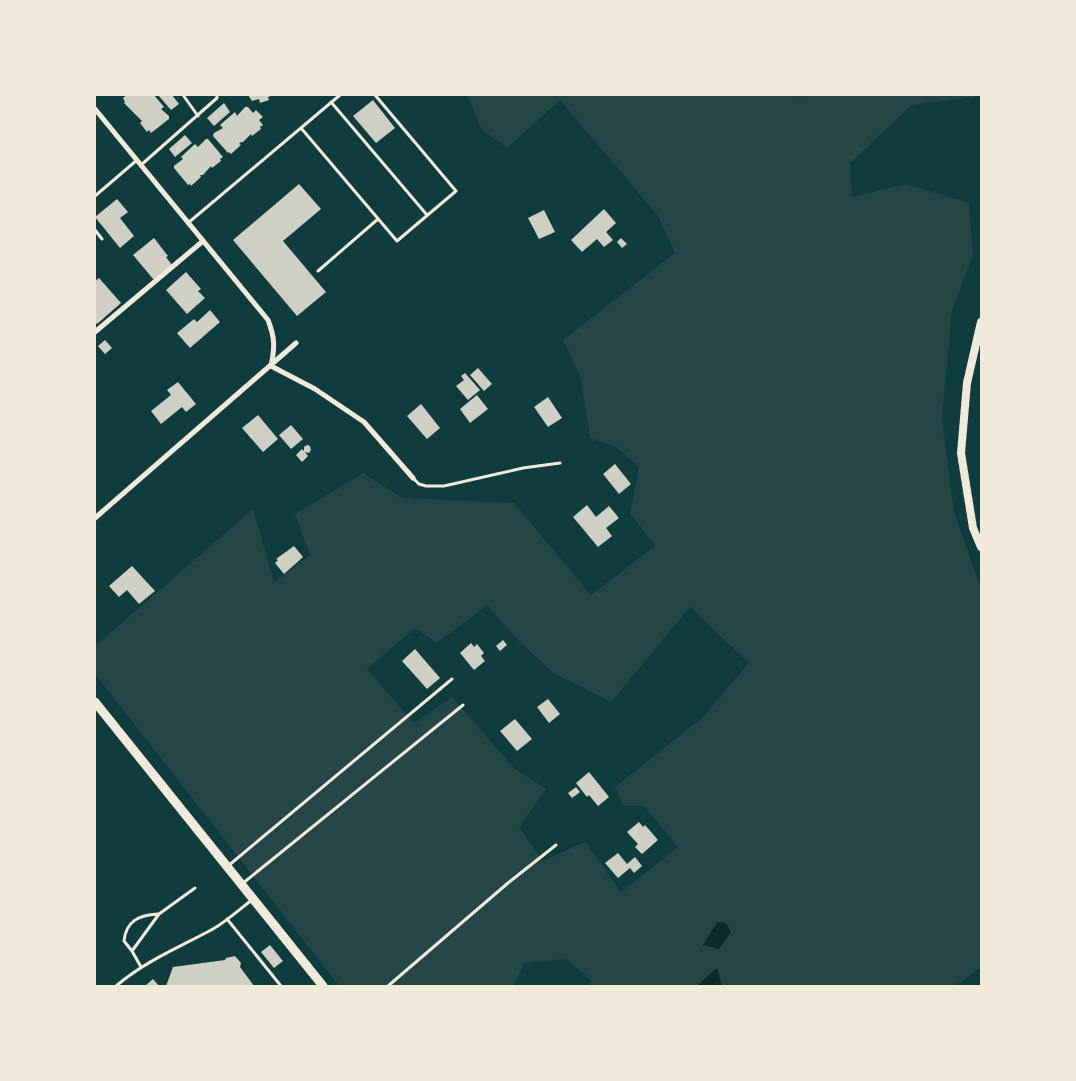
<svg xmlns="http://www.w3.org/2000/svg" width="1076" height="1081" viewBox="0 0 1076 1081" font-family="'Noto Sans',sans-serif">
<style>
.green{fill:#244646;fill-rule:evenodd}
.water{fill:#0a2a2b}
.building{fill:#cfcfc3}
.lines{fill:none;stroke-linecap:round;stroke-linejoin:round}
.service{stroke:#f1e9da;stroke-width:3}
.minor{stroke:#f1e9da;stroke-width:5}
.tertiary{stroke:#f1e9da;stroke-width:8}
.secondary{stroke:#f1e9da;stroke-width:9}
</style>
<rect width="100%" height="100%" fill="#0f3d3e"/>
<path class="green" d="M466,95H798L800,97L803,95H975V97L912,105L850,163L852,197L906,184L969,203L973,255L952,310L942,419L954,512L981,588V967L955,986H722L716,968L697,986H587L592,981L566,959L524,963L514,986H339L95,674V646L253,509L274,582L310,555L295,514L363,473L402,498L514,503L591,595L655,546L630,513L639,467L616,447L590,438L581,379L563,340L675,253L658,216L560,100L507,148L481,129L470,101ZM487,605L516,638L552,672L611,702L690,607L749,663L702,718L615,787L623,806H644L678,847L621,892L585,842L543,861L519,827L546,789L514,768L452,697L414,723L367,669L415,628L437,643Z"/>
<path class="water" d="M717,922L726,923L731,932L719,949L703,945Z
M717,968L722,986H697Z"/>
<path class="building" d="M127,95H154L164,107L161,109L169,116V119L151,133L149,130L147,132L140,123L142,121L124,103L125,102L123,98Z
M158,95H172L179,104L171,110Z
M248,95H271V96L268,97L269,100L260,103L259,99L252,101Z
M373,100L395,128L376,143L353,116Z
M224,103L230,112L214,126L207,118Z
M245,107H248L253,113L256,110L263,117L259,120L263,125L260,127L261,129L252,136L251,134L243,142H241L239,144L241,145L231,154L229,152L228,153L213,136L214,133L223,128L220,125L235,112L237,116Z
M185,135L192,143L175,157L169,149Z
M206,139H208L223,157L220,159L221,161L212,168L211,166L203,175H200L201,177L191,186L190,184L188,185L174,168V166L183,159L181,157L195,144L198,147Z
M299,184L321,209L283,241L326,292L297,316L233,240Z
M117,199L128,212L120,218L134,236L120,248L95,217Z
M604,209L616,223L606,232L613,240L604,247L597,239L582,252L571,240Z
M544,210L555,232L539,239L528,218Z
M154,238L168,256L166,257L172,265L154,280L133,255Z
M621,238L627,244L622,248L617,242Z
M186,272L201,289L198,291L205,298L187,314L166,290Z
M99,278L121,303L97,324L95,322V281Z
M210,310L220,322L190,348L177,333L194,319L197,322Z
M105,340L112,348L105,354L98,346Z
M478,368L492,384L484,391L470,375Z
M465,373L480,390L468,400L456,386L464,380L461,376Z
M178,382L196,404L186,412L182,407L161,424L151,411L171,395L167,390Z
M477,395L488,409L470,423L460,409Z
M548,397L562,418L548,427L534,407Z
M421,404L440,428L427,439L407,416Z
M258,415L278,439L263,452L242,428Z
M291,425L303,439L291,449L279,435Z
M307,445L310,446L311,450L309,453L305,452L308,456L302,462L296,455L302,449L304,451V447Z
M615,464L631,484L619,494L603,474Z
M587,505L596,517L609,506L619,518L606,528L612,536L598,547L573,517Z
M294,546L303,557L284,574L275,563L278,560L276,559Z
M132,566L155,591L139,604L127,590L119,597L109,586Z
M503,640L507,645L500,651L496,646Z
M471,643L474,647L477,644L484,653L481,656L485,661L474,670L460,653Z
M415,649L440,678L427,689L402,661Z
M548,699L560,714L549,723L537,707Z
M515,719L532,739L517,751L500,731Z
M589,772L609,797L598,806L589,795L587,797L576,783Z
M576,787L580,792L572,798L568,793Z
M639,822L643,827L645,825L658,840L642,854L635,847L638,844L627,832Z
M618,853L627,864L635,857L642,866L634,873L630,868L618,878L605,863Z
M270,945L283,961L274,968L261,952Z
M235,956L241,963L240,967L254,986H166L173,967L225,960L226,958Z
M153,979L159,986H145Z"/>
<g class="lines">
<path class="service" d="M183,95L198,116
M331,102L427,215
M301,128L397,241L456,191L375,95
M141,165L217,98V95
M95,196L137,160
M188,223L340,95
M95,230L102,239
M318,271L378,219
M413,478L419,484L426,486H444L523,468L560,463
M228,866L452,679
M242,884L463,705
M227,919L281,986
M132,951L124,941C126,921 139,915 158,914
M141,967L132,951L159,914L195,888
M116,986C147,960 178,948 213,929C227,921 240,909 253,899
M388,986L508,883L556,845"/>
<path class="minor" d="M95,109L268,320C275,338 275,347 271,366L315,389L364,422L413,478
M95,332L203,241
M95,518L296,343"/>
<path class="tertiary" d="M981,322L967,383L961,453L973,528L981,547"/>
<path class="secondary" d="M95,702L323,986"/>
</g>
<rect width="1076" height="1081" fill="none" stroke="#f1e9da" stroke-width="192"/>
</svg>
